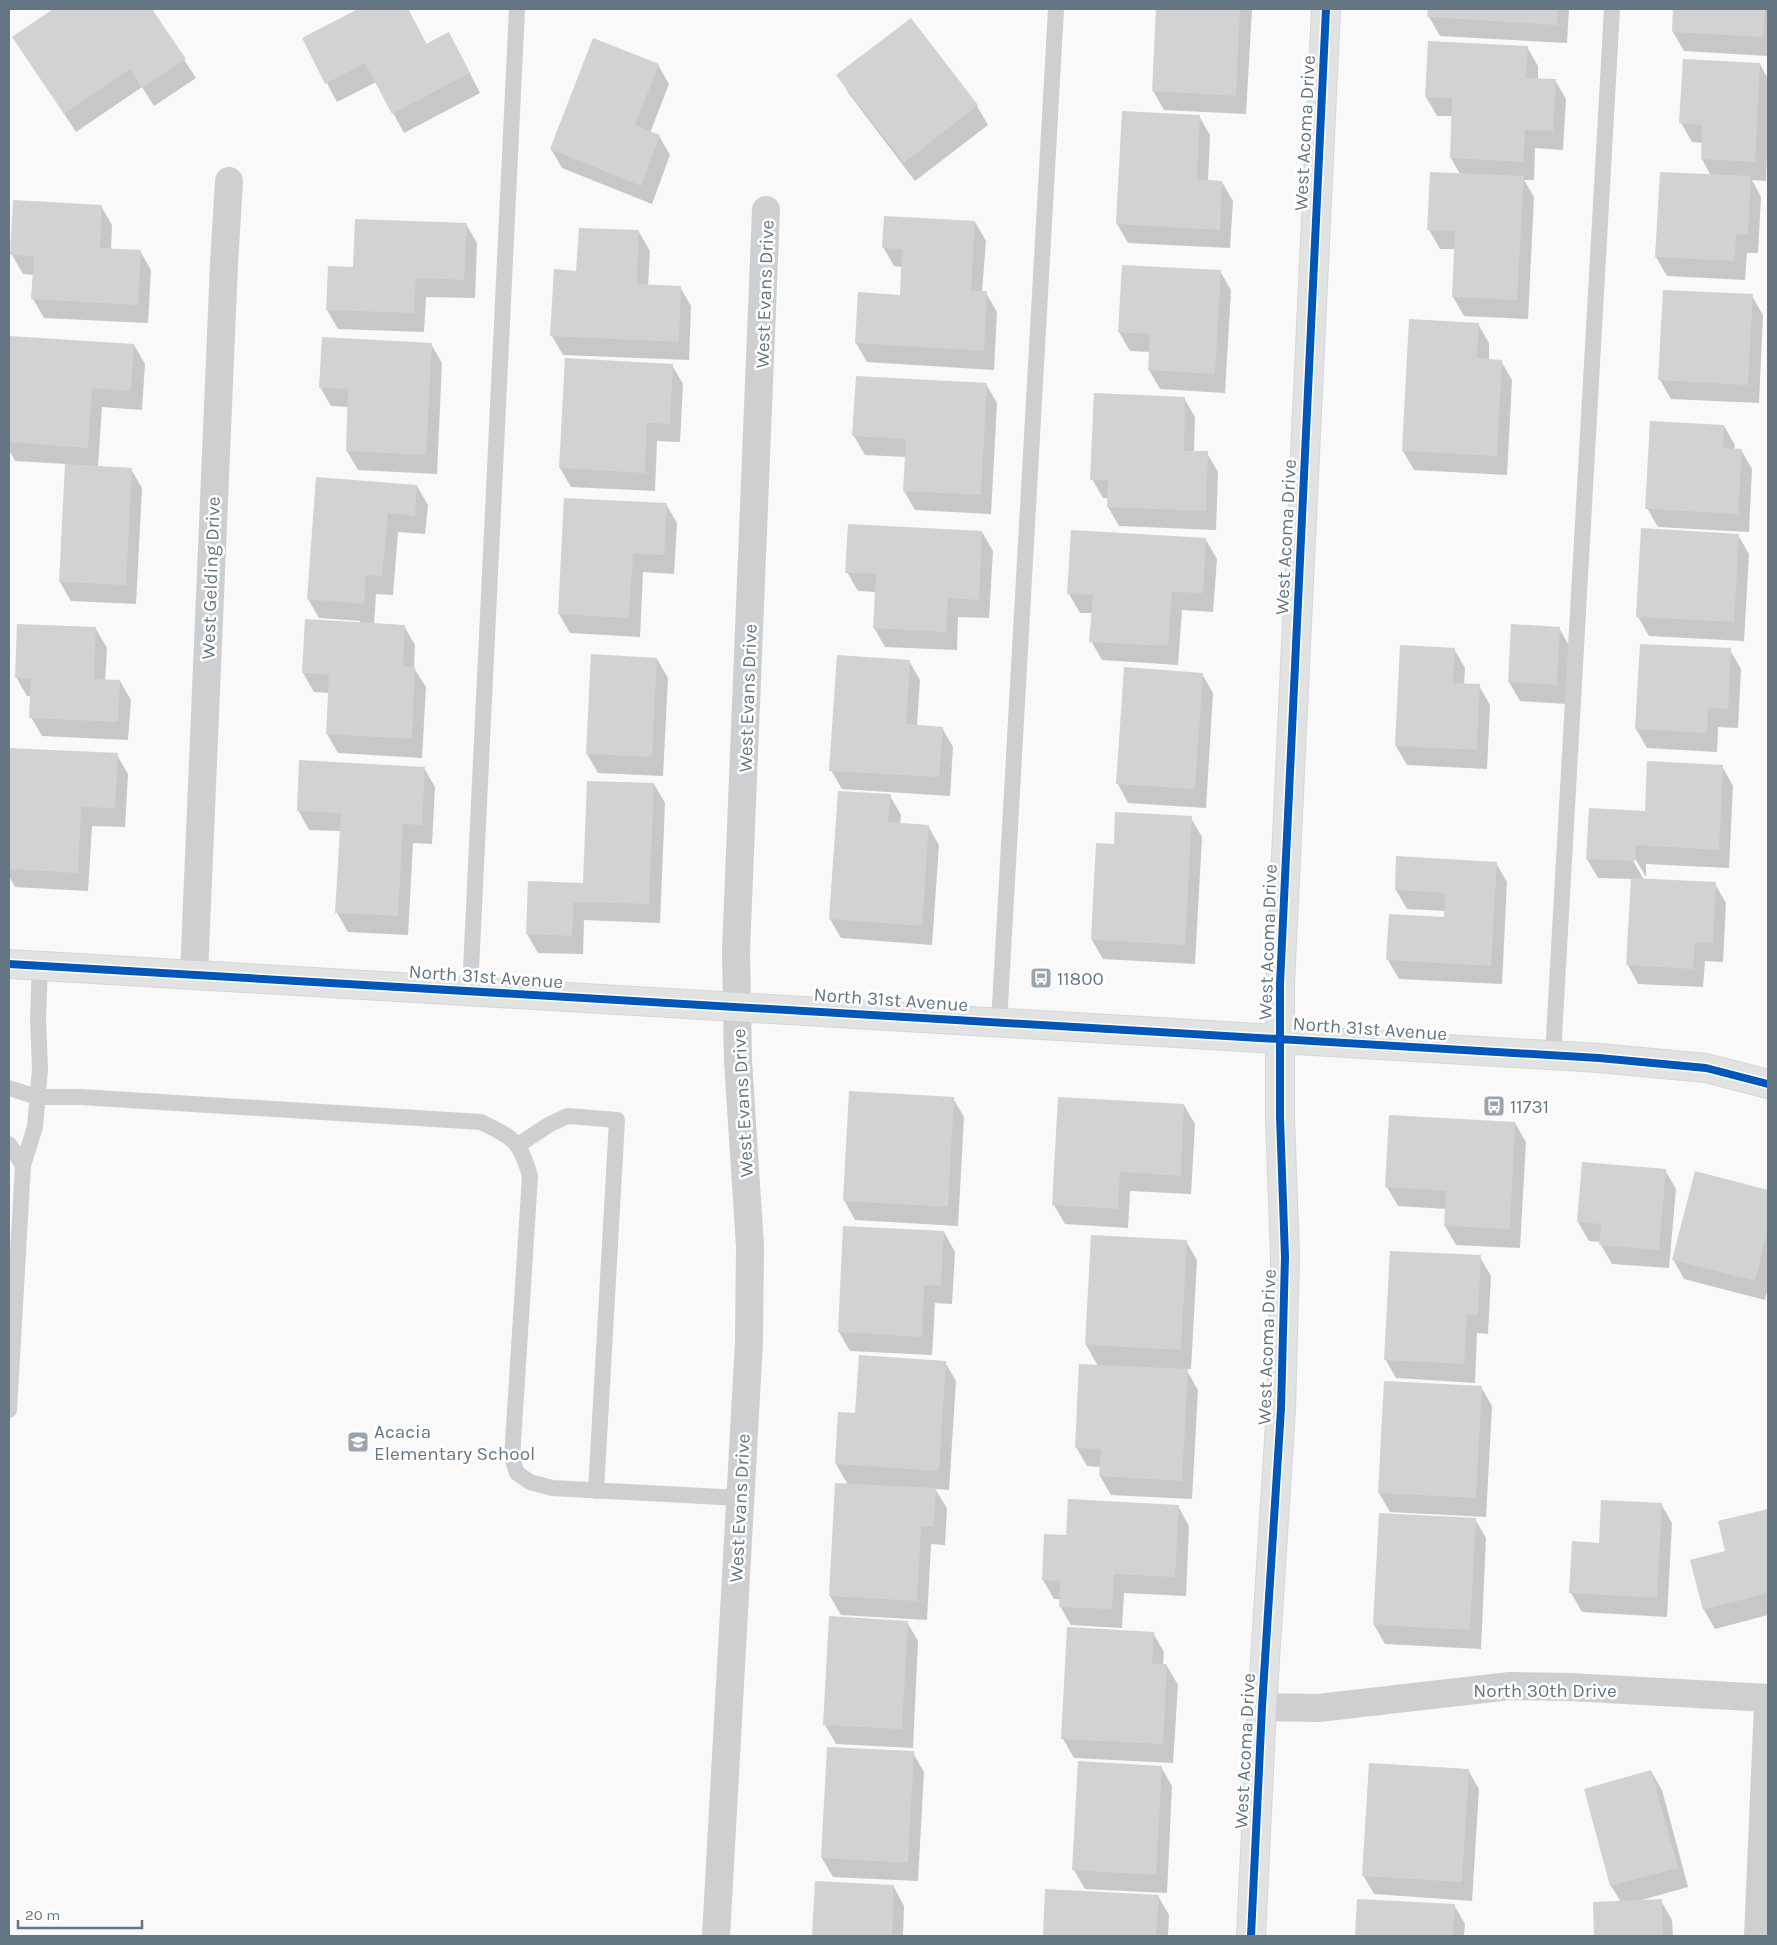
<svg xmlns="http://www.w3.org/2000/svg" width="1777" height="1945" viewBox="0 0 1777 1945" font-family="Karla,sans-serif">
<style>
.shadow{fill:#0003}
.building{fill:#d0d2d3}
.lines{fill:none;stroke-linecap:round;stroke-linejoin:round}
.secondary-casing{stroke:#d5d6d7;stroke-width:30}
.lane{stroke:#cecfd0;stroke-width:16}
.street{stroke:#cecfd0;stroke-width:28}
.secondary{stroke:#e1e2e2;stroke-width:28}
.cycleway-casing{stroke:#fff;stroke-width:11}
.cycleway{stroke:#0057b8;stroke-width:8}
.labels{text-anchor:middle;stroke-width:5;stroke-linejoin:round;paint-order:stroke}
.street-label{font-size:19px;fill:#657683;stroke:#fff}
.poi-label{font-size:19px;fill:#657683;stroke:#fff;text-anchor:start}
</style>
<rect width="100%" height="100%" fill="#f9f9f9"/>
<path class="shadow" d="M56,9H151L196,78L154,106L142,87L76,132L14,37Z
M361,9H408L427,45L459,52L480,93L404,133L376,82L337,102L303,39Z
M1157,9H1252L1246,114L1164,110L1153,91Z
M1429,9H1569L1567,43L1440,36L1429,17Z
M1674,9H1768V56L1684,51L1673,32Z
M910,20L977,106L988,125L915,181L849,94L838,75Z
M1527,47L1538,66V79L1555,80L1566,99L1563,150L1535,148L1534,180H1524L1534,197L1528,319L1464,316L1453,297L1456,249H1440L1429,230L1460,174L1451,158L1452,116H1437L1426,97Z
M1760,64L1768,79V130L1766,181L1752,180L1761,197L1758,253H1747L1745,280L1667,276L1656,257L1711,176L1702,159L1703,143L1692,142L1681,123Z
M658,65L669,84L650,133L659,136L670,155L652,204L562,168L551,149Z
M1123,112L1199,116L1210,135L1208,181L1222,182L1233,201L1230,248L1128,243L1117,224Z
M101,206L112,225L111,250L140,251L151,270L148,323L44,318L33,299L34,275L23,274L12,255Z
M975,222L986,241L982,292L986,293L997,312L994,370L867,362L856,343L901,296L902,267L894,266L883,247Z
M466,224L477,243L475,298L426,297L424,332L338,329L327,310L355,268Z
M639,232L650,251L648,286L680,287L691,306L689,360L563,355L552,336L578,272Z
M1220,271L1231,290L1225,393L1160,389L1149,370L1150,352L1130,351L1119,332Z
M1752,296L1763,315L1759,403L1671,399L1660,380Z
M1478,324L1489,343V360L1501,361L1512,380L1507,475L1414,470L1403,451Z
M10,338L134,345L145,364L142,410L102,407L98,467L131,469L142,488L136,604L71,601L60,582L66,464L15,461L9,450Z
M431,344L442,363L437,474L358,470L347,451L349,407L331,406L320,387Z
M672,365L683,384L680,442L657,441L655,491L571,487L560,468Z
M986,384L997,403L991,514L915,510L904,491L906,457L865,455L854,436Z
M1184,398L1195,417L1194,452L1207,453L1218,472L1216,530L1119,526L1108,507V498H1103L1092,479Z
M1724,426L1735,445L1734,450H1741L1752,469L1749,532L1658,527L1647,508Z
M318,478L417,486L428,505L425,534L398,532L393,595L376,594L374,624L404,626L415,645L414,668L426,687L422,758L338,753L327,734L330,693L314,692L303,673L360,624V621L319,618L308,599Z
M666,504L677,523L674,574L643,572L640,637L570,633L559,614Z
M982,532L993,551L989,618L958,617L957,650L885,647L874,628L876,592L858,591L847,572Z
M1738,535L1749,554L1744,641L1649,636L1638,617Z
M1206,540L1217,559L1213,612L1182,610L1178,665L1102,660L1091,641L1093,613H1080L1069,594Z
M1512,625L1559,628L1570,647L1567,704L1520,701L1509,682Z
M96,629L107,648L105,681H120L131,700L128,740L42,736L31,717L32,696H27L16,677Z
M1454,649L1465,668L1464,685L1479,686L1490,705L1487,769L1407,765L1396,746Z
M1730,650L1741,669L1738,728L1718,727L1717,752L1647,748L1636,729Z
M657,659L668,678L663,776L598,773L587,754Z
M909,661L920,680L917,726L942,728L953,747L950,796L842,789L831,770Z
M1202,674L1213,693L1206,808L1128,803L1118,784Z
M10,749L117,755L128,774L125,827L92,826L88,891L15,887L9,876Z
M1722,766L1733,786L1729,868L1646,864V877L1633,855L1631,857L1644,880L1715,884L1726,903L1723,962L1705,961L1703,987L1638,984L1628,965L1632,879L1598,878L1587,859L1646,812Z
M424,768L435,787L432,844L413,843L408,935L348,932L337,913L341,831L309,830L298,810Z
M654,784L665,803L660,923L584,920L583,954L538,953L527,934L584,884Z
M839,792L890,796L901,815L900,824L928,826L939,845L932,945L841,938L830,919Z
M1191,818L1202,837L1195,964L1103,959L1092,940Z
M1496,863L1507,882L1502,984L1399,979L1388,960L1445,919L1446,911L1407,909L1396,890Z
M953,1098L964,1117L958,1226L855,1220L844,1200Z
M1059,1098L1184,1105L1195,1124L1191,1194L1130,1191L1128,1228L1065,1224L1054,1205Z
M1515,1123L1526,1142L1520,1248L1456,1245L1445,1226L1446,1209L1398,1206L1387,1187Z
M1665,1170L1676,1189L1669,1268L1612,1264L1601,1245V1242L1589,1241L1578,1222Z
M1696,1172L1768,1191V1288L1765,1300L1684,1279L1673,1259Z
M944,1232L955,1252L952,1304L935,1303L932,1355L850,1351L839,1332Z
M1186,1241L1197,1260L1191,1369H1186L1198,1390L1192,1499L1111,1495L1100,1476L1101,1467L1087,1466L1076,1447L1098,1366L1086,1345Z
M1480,1257L1491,1276L1488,1334L1477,1333L1475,1383L1396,1378L1385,1359Z
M945,1362L956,1381L949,1490L935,1489L947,1508L945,1545L931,1544L927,1620L841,1615L830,1596L848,1485L836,1464L856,1415Z
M1481,1387L1492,1406L1486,1517L1390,1512L1379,1493Z
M1661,1504L1672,1523L1667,1617L1582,1612L1571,1593L1600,1544Z
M1178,1506L1189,1526L1186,1596L1124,1593L1122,1628L1071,1625L1060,1606V1599H1054L1043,1580L1067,1536Z
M1768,1510V1615L1715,1629L1704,1610L1726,1551L1719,1522Z
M1475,1519L1486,1538L1481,1649L1385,1644L1374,1625Z
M907,1622L918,1641L913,1748L836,1744L825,1725Z
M1153,1633L1164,1652L1163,1666H1167L1178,1685L1173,1763L1074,1758L1063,1739Z
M913,1753L924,1772L918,1881L833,1877L822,1858Z
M1161,1767L1172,1786L1167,1893L1085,1889L1074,1870Z
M1468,1770L1479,1789L1472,1901L1374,1894L1363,1875Z
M1651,1771L1662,1790L1688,1887L1638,1901H1661L1672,1920L1673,1936H1595L1594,1903L1621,1902L1611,1886L1585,1790Z
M816,1883L894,1887L904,1906L903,1936H813Z
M1047,1890L1158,1896L1169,1915L1168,1936H1044Z
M1358,1900L1454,1905L1465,1924L1464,1936H1356Z"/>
<path class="building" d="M53,9H152L186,59L142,88L130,69L64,114L12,37Z
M358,9H408L426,44L449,32L470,73L392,114L365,63L325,84L302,38Z
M1156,9H1240L1236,96L1152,91Z
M1428,9H1558L1557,25L1427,17Z
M1673,9H1765L1763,37L1672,32Z
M911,18L978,105L904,163L836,75Z
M593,38L659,64L635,125L660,135L641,186L550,149Z
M1428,41L1528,46L1526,78L1556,79L1553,131L1525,130L1523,162L1450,158L1452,98L1425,97Z
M1683,59L1760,63L1755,162L1701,159L1702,125L1679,123Z
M1122,111L1200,115L1197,179L1222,181L1220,230L1116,224Z
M1430,172L1524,176L1517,300L1452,297L1455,231L1427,230Z
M1660,172L1751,176L1748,235L1736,234L1735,261L1655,257Z
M13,200L102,205L100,248L141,250L138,305L31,299L34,256L10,255Z
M884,216L975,221L971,291H987L984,351L855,343L858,292L900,295L902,249L882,248Z
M355,219L467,223L464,280L416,278L414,313L326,310L328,266L353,267Z
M579,228L639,230L637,284L681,286L679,342L550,336L554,269L576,271Z
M1122,265L1221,270L1215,374L1148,370L1150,334L1118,332Z
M1663,290L1753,294L1748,385L1658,380Z
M1409,319L1479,323L1477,358L1502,360L1497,456L1402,451Z
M9,336L134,344L131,391L92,388L88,448L9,442Z
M322,337L432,343L426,455L346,451L348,389L319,388Z
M565,358L673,364L670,424L647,423L645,473L559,468Z
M856,376L987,383L981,495L903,491L906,439L852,436Z
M1094,393L1185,397L1184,451H1208L1206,511L1107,507L1108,480H1090Z
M1650,421L1724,425L1723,448L1742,449L1738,514L1645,509Z
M65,464L132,468L126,585L59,582Z
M316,477L417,485L415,516L388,513L382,576L366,575L364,604L307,599Z
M564,498L667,503L664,555L633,554L629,618L558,614Z
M848,524L982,531L979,600L948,598L946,632L873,628L876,574L845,573Z
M1641,528L1739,534L1734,622L1636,617Z
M1071,530L1206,538L1203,593L1172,592L1168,646L1089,642L1093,595L1067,594Z
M305,619L405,625L403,666L415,667L412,739L326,734L329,675L302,673Z
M17,624L96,627L94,679L120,680L118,722L29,718L31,678H15Z
M1511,624L1560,627L1557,685L1508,682Z
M1640,644L1731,648L1728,709L1708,708L1707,733L1635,729Z
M1400,645L1455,648L1453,683L1480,684L1477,750L1395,746Z
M591,654L657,658L652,757L586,754Z
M837,655L910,660L906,724L943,727L939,777L829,771Z
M1124,667L1203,673L1195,789L1116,784Z
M9,748L118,753L115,808L81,807L78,873L9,869Z
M299,760L425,767L422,825L403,824L398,916L335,913L341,813L297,811Z
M1647,761L1723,765L1719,850L1636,845L1635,861L1586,859L1589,808L1645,811Z
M587,781L654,783L649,904L574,902L572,936L526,934L528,881L583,883Z
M838,791L891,794L888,822L929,825L922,926L829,919Z
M1115,812L1192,816L1185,945L1091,940L1096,843L1114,844Z
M1396,856L1497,862L1491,966L1386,960L1389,914L1444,917L1445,893L1395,890Z
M1631,878L1716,882L1713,943L1695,942L1693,969L1626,965Z
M849,1091L954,1097L948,1207L843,1201Z
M1058,1097L1184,1104L1181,1176L1120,1172L1118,1209L1052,1205Z
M1389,1115L1515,1122L1510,1229L1444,1226L1446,1191L1385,1187Z
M1582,1162L1666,1169L1659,1250L1599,1245L1601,1224L1577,1222Z
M1695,1171L1768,1190V1228L1755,1281L1672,1260Z
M843,1226L944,1231L941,1286L924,1285L922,1337L838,1332Z
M1091,1235L1187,1240L1181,1350L1085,1345Z
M1390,1251L1481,1255L1478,1315H1467L1464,1364L1384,1360Z
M859,1355L946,1361L939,1471L835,1464L838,1412L855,1413Z
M1079,1364L1188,1369L1182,1481L1099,1476L1101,1449L1075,1448Z
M1384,1381L1482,1386L1476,1498L1378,1493Z
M835,1483L936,1488L934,1526H921L917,1601L829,1596Z
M1068,1499L1179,1505L1175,1577L1114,1574L1112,1609L1059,1607L1060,1581L1042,1580L1044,1534L1066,1535Z
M1601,1500L1662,1503L1657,1598L1569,1593L1572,1541L1599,1543Z
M1768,1509V1593L1703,1610L1690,1560L1725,1551L1718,1521Z
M1379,1513L1476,1518L1470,1630L1373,1625Z
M829,1616L908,1621L902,1729L823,1725Z
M1067,1627L1154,1632L1152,1664H1167L1163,1744L1061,1739Z
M827,1747L914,1751L908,1863L821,1858Z
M1078,1761L1162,1766L1156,1875L1072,1870Z
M1369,1763L1469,1769L1462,1882L1362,1876Z
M1651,1770L1678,1868L1610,1886L1584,1789Z
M815,1881L894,1885L892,1936H812Z
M1045,1889L1159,1895L1156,1936H1043Z
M1357,1899L1455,1904L1453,1936H1355Z
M1662,1899L1663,1936H1594L1593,1902Z"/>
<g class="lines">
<g class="secondary-casing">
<path id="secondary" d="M9,964L1599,1058L1706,1068L1768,1084
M1251,1936L1262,1707L1281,1409L1285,1257L1280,1117V984L1326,9"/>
</g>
<path class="lane" d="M470,991L517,9
M999,1023L1056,9
M1553,1055L1612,9
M9,1088L37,1097H81L481,1122C513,1138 520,1140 530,1176L512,1458L517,1473L530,1482L552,1488L740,1498
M9,1144L23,1165
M518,1145L550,1124L568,1116L617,1120L596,1491
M9,1410L23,1165L35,1127L40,1069L38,1018L40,966"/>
<path class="street" d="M194,975L224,264L229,181
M1262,1707L1318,1708L1510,1686L1571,1687L1768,1698
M716,1936L749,1342L750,1246L738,1061L736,951L766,210
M1758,1936L1768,1705"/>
<use href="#secondary" class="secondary"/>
<g class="cycleway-casing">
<path id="cycleway" d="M9,964L1599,1058L1706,1068L1768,1084
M1251,1936L1262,1707L1281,1409L1285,1257L1280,1117V984L1326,9"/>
</g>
<use href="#cycleway" class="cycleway"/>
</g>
<defs>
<g id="bus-square" transform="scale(1.125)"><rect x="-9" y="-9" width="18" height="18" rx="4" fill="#99a4ac" stroke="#fff"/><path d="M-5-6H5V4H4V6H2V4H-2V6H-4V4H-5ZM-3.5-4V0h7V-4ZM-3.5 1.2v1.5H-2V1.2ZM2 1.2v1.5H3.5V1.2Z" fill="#fff"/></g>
<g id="school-square" transform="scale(1.125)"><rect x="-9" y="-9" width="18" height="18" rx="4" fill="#99a4ac" stroke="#fff"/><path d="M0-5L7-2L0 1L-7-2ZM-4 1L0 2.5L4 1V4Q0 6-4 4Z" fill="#fff"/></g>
</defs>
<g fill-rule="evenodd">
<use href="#bus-square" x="1041" y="978"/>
<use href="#bus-square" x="1494" y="1106"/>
<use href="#school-square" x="358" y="1442"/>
</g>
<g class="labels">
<g class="street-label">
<text transform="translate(1304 133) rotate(-87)" y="7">West Acoma Drive</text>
<text transform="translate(764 294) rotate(-88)" y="7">West Evans Drive</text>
<text transform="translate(1285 537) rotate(-87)" y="7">West Acoma Drive</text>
<text transform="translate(210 578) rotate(-88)" y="7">West Gelding Drive</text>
<text transform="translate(747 698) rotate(-88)" y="7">West Evans Drive</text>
<text transform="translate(1267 942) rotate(-88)" y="7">West Acoma Drive</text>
<text transform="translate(486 976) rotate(4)" y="7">North 31st Avenue</text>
<text transform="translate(891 999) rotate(4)" y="7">North 31st Avenue</text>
<text transform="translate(1370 1028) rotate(4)" y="7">North 31st Avenue</text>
<text transform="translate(742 1103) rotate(-93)" y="7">West Evans Drive</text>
<text transform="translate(1266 1347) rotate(-88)" y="7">West Acoma Drive</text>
<text transform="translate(739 1508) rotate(-87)" y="7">West Evans Drive</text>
<text x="1545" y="1697">North 30th Drive</text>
<text transform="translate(1244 1751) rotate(-87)" y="7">West Acoma Drive</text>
</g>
<g class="poi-label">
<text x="1057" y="985">11800</text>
<text x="1510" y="1113">11731</text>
<text x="374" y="1438">Acacia<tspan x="374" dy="22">Elementary School</tspan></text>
</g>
</g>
<rect width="1777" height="1945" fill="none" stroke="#657683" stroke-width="20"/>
<path d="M18 1920v8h124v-8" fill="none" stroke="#657683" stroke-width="2.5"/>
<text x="25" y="1920" font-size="15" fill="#657683" stroke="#ffffff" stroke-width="4" paint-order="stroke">20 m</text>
</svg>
